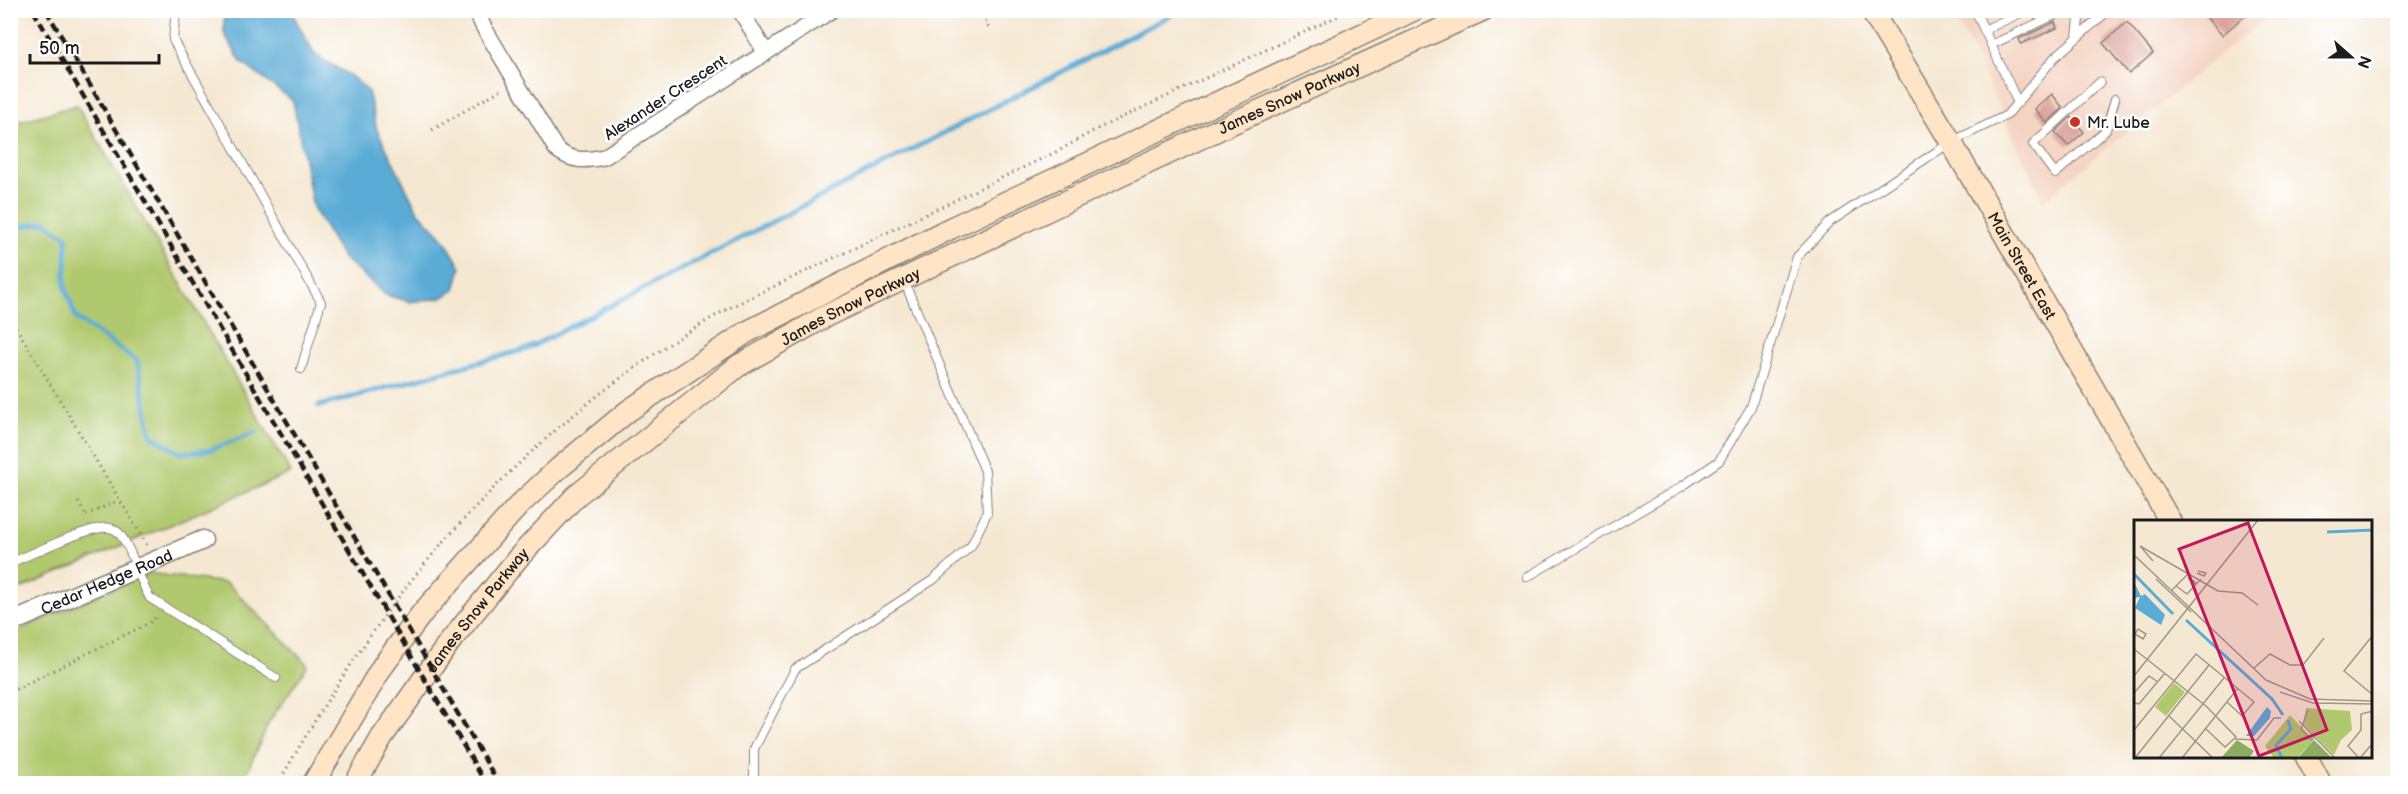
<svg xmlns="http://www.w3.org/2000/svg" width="2408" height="794" viewBox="0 0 2408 794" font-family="'Balsamiq Sans',sans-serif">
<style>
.built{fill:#f4d3c1}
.green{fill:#b1c96e;stroke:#667245;stroke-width:1.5}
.water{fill:#5aabd5;stroke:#3b6478;stroke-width:1.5}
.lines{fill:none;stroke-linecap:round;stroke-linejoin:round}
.stream{stroke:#5aabd5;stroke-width:5}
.building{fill:#dca39b}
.service-casing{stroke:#888277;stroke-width:10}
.minor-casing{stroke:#888277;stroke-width:18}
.tertiary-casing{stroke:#888277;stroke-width:21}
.secondary-casing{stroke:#888277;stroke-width:24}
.path{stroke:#888277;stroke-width:3;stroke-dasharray:1.5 4.5;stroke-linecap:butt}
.service{stroke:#fff;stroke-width:8}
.minor{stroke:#fff;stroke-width:15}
.tertiary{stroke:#fff;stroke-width:18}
.secondary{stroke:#ffe4c6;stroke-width:21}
.rail{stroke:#1c1c1c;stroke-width:4.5;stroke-dasharray:9 4.5;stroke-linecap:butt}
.poi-dot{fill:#c8321e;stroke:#fff;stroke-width:2}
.labels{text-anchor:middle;stroke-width:5;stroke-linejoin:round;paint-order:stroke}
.street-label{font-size:16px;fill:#1c1c1c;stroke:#fff}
.poi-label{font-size:16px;fill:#1c1c1c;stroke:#fff;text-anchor:start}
.inset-river{fill:none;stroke:#5aabd5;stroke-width:3}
.inset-road{fill:none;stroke:#9e9689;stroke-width:1.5}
.view{fill:#c2185b;fill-opacity:0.15;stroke:#c2185b;stroke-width:3}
.inset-edge{fill:none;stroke:#1c1c1c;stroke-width:3}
</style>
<rect width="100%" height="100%" fill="#fff"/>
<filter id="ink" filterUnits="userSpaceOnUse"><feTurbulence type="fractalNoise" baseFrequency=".0167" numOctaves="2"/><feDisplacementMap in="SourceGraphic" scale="12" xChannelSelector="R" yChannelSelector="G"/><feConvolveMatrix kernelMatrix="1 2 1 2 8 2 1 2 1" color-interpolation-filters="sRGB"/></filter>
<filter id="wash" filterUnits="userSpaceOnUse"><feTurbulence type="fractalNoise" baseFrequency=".008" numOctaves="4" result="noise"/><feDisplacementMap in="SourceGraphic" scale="24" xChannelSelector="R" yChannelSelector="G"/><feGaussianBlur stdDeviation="1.35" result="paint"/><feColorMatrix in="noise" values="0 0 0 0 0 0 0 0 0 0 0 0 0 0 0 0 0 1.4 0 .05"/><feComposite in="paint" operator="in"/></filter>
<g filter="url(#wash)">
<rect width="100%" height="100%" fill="#f5e8d2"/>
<path class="built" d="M1949,11H2273L2043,201L1972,49Z"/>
<path class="green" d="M77,105L291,473L11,593V124Z
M148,573L227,583L308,665L269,722L242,783H11L10,634Z"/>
<path class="water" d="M224,11H291L315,55L351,76L368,91L377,130L418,211L444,239L461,267L455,290L441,298L410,302L386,295L342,257L313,207L293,101L241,62L224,33Z"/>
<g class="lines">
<path class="stream" d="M10,226L18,227L45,222L67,237L65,286L76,318L137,361L151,435L180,453L210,450L256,432
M319,406L527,349L1181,10"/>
</g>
<g id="blocks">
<path class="building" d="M2200,10H2252L2222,35Z
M2055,22L2057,28L2021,44L2019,39Z
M2127,22L2153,53L2129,74L2103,43Z
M2052,94L2063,108L2047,123L2035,109Z
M2071,117L2084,132L2068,146L2055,132Z"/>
</g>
</g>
<g filter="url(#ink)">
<use href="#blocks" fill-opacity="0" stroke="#888277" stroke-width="1.5"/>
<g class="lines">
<g class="service-casing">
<path id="service" d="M176,10L173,40L321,302L301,369
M1975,10L2018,103
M1984,30L2027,10
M2077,37L2080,10
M1991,45L2066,10
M2100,82L2033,144L2055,174L2106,130L2115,99
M10,563C35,553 76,532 101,528C107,527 113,528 118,532C133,549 138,579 150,598L276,678
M1527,577L1681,487L1719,461L1751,407L1797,257L1830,222L1951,142L2007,115L2054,58L2109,10
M754,784V749L795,669L933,580L971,546L987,513L985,471L904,281"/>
</g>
<g class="minor-casing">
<path id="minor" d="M476,10L483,26L556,149C572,162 585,161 604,157L832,10
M740,10L766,53"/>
</g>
<g class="tertiary-casing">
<g id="tertiary">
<path id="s1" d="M10,623L203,540"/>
</g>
</g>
<g class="secondary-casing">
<g id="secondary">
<path id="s2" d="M1871,10L1951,142L2170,521"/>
<path d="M2306,756L2321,784"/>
<path d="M313,784L382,667L423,612L519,505L558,469L628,411L747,332L951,228L1414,10"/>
<path id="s3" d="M355,784L382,737L449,643L518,558L576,496L738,366L826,316L1063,203L1239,120L1483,10"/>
</g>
</g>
<path class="path" d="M979,10L990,29
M432,130L502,89
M10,317L148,547
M78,502L86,515
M86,515L117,501
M10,692L153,621L156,615
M278,784C317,715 359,648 407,586C493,476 610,373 733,306L1060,150L1095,130L1351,10"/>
<use href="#service" class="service"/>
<use href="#minor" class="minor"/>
<use href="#tertiary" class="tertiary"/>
<use href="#secondary" class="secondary"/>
<path class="rail" d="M33,10L486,784
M46,10L499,784"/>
</g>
</g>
<circle class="poi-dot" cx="2075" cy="122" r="6"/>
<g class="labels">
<g class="street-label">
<text transform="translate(665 97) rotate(-33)" y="6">Alexander Crescent</text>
<text dy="6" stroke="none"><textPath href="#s3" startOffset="1185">James Snow Parkway</textPath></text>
<text dy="6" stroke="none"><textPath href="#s2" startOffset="297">Main Street East</textPath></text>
<text dy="6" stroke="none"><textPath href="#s3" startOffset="699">James Snow Parkway</textPath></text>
<text dy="6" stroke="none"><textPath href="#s1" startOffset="105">Cedar Hedge Road</textPath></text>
<text dy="6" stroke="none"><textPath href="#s3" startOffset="213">James Snow Parkway</textPath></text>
</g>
<g class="poi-label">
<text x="2087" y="128">Mr. Lube</text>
</g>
</g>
<g transform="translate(2134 520)">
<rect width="238" height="238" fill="#f5e8d2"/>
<path d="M40,163L51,172L32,196L21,187ZM172,188L216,191L218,210L207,220L200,235L169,204ZM156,195L180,220L163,238H140L131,226Z" fill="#b1c96e"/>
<path d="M103,220L120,231L115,238H87ZM180,220L198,238H164Z" fill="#8cad61"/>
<path d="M0,62L7,76L11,74L31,95L27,105L1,88L6,77L0,78ZM133,187L137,191L136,198L120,216H112Z" fill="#5aabd5"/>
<path class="inset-river" d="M193,12L239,10M0,54L39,94M52,100L138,179L149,195M148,238L142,225L157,209L154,200"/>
<path class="inset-road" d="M0,35L132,160L176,179L239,181M19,41L6,26L84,71L108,73L124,85M63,53L70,56L72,53L64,51M22,59L57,92M62,64L54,58L62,63M42,66L53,74L67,59M38,70L55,53M0,115L1,114L4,109L12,114L9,119L1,114M239,115L210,151L239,175M0,129L72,186L102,217L91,227L72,209M120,148L136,134L156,145H169L190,118M0,156L124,0M146,172L179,183L239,184M0,173L15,156L24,162M0,183L5,184L31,153M174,190L167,209L177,220L181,217M35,196L79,238M165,201L201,238M0,210L62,134L120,182L108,196L93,182M101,219L123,220L140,198H147M1,238L75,145M25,238L90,158M48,238L104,168M225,238L214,226L227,210V194L239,191M226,238L239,223"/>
<path class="view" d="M114,3L193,210L125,236L45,29Z"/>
<rect width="238" height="238" class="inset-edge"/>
</g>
<rect width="2408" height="794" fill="none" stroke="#fff" stroke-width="36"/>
<g transform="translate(2351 57) rotate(111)" stroke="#ffffff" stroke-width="4.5" paint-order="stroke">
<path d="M0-4.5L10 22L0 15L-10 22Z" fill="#1c1c1c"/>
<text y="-9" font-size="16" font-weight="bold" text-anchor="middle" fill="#1c1c1c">N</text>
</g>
<path d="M30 54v9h129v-9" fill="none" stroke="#1c1c1c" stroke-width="3"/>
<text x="39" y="54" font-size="18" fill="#1c1c1c" stroke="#ffffff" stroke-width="4.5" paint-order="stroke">50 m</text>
</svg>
